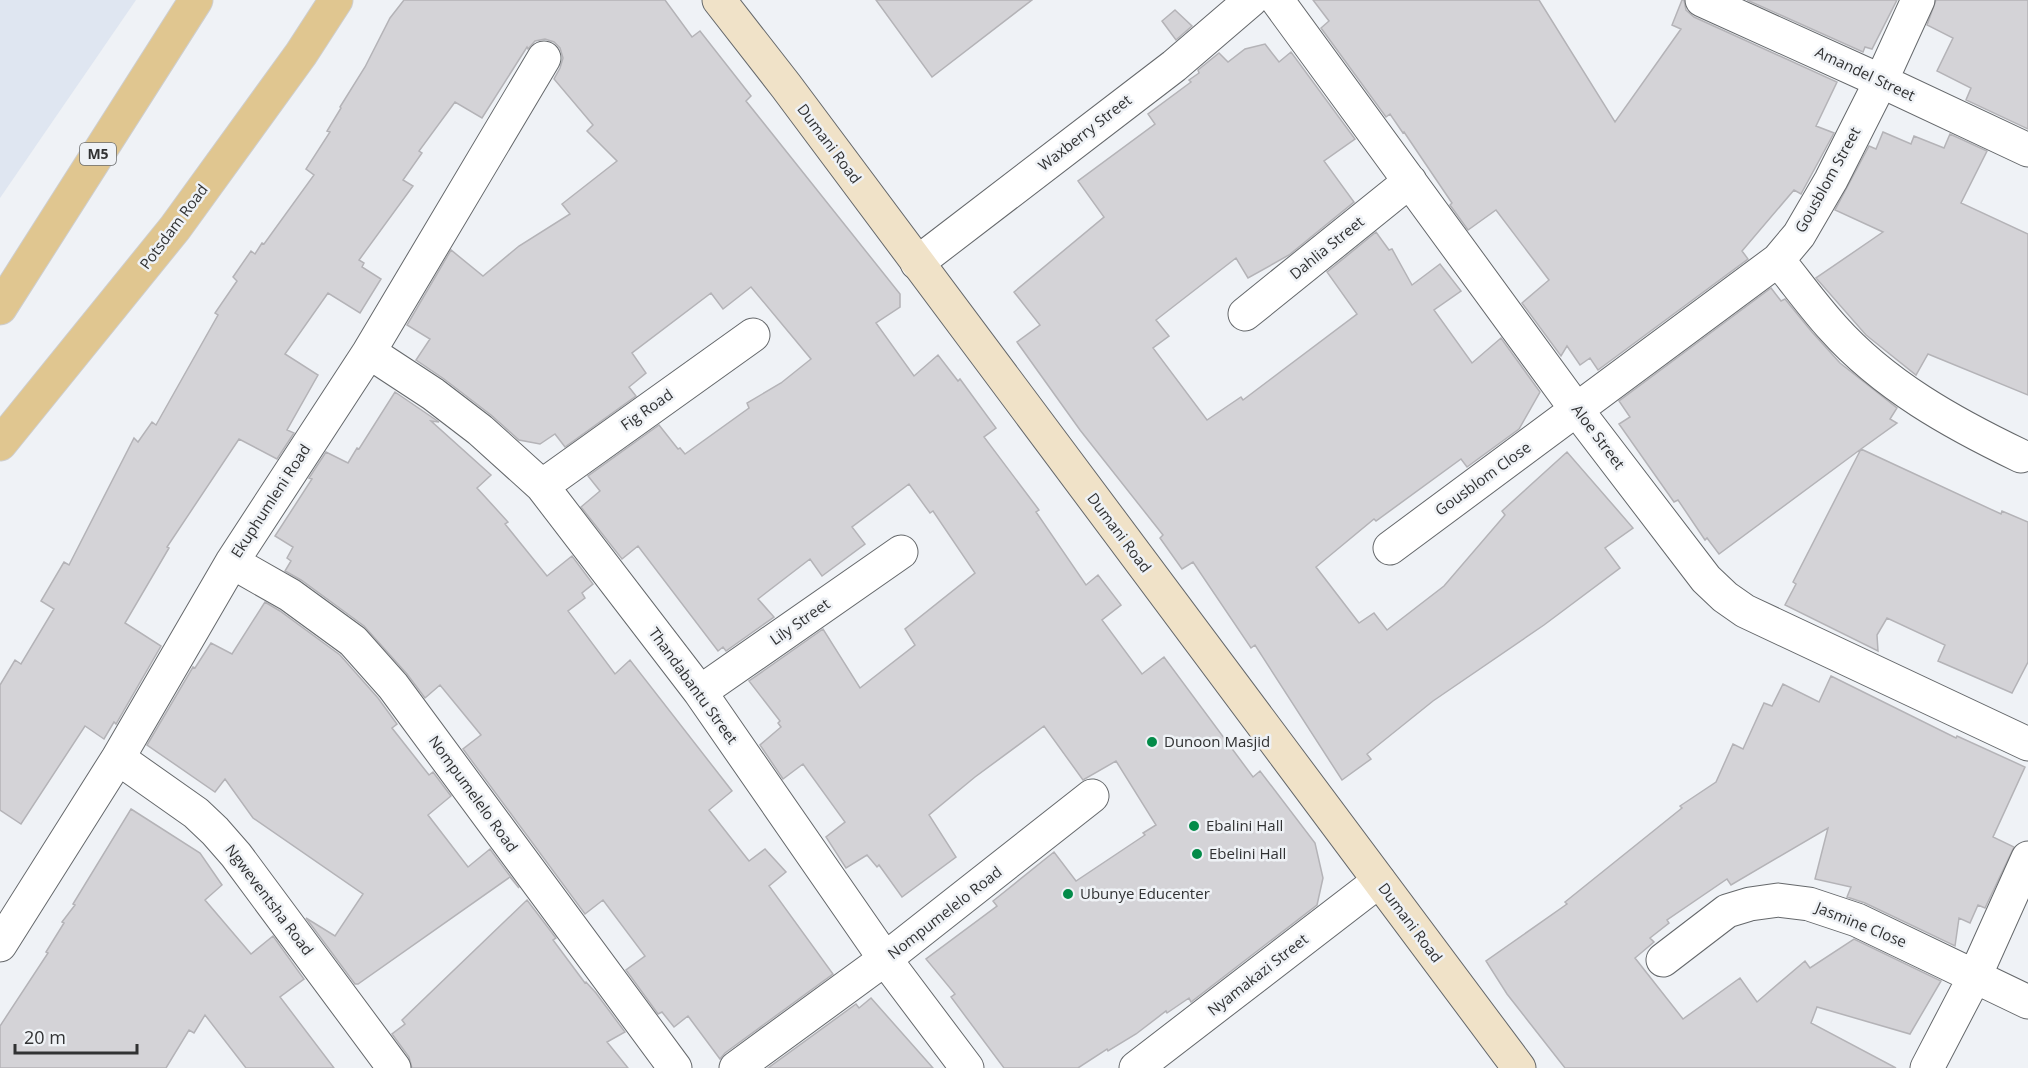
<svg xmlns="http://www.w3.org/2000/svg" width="2028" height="1068" viewBox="0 0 2028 1068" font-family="'Open Sans',sans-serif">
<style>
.built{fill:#dfe6f1}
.building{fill:#d4d3d7;stroke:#b4b3b7;stroke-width:1.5}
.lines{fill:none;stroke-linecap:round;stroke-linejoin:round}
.street-casing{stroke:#65686b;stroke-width:35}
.secondary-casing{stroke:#65686b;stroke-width:35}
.primary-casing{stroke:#cecece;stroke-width:35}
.street{stroke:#fff;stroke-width:33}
.secondary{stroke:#f0e2c8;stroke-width:33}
.primary{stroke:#e0c690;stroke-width:33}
.poi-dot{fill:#038b49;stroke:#eff2f6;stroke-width:2}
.labels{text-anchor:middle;stroke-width:5;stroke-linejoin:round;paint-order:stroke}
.shield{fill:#eff2f6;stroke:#6a6c6e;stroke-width:1.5}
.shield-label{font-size:14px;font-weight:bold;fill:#313233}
.street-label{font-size:15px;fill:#313233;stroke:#eff2f6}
.poi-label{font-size:15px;fill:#313233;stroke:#eff2f6;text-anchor:start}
</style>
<rect width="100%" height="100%" fill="#eff2f6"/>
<path class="built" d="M0,0H136L0,198Z"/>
<path class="building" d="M404,0H665L692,37L700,31L751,96L746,101L900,294V307L876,323L914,376L938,355L958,381L960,379L996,428L984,437L1039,510L1036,512L1086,585L1098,575L1121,605L1102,620L1142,674L1164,657L1253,777L1260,771L1315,843L1323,878L1317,905L1191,1002L1189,998L1167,1013L1166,1011L1136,1034L1108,1051L1107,1049L1078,1068H1004L951,997L955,994L926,959L997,906L993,901L1054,852L1076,881L1145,835L1143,833L1156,825L1116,761L1083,780L1044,726L975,777L929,815L956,857L902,897L879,865L877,867L867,855L846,868L826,837L845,822L803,764L783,779L760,745L781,727L778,723L780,721L749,681L823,629L860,688L915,645L905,629L975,573L933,511L930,513L909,484L852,527L865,544L822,576L810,559L758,599L774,617L726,651L723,647L718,651L638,546L622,559L581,507L600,491L588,476L659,425L678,449L680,448L685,454L749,408L747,403L781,383L811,359L751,287L723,309L711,293L632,353L646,373L629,387L636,396L565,447L555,434L540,444L519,440L491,415L444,379L416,360L430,339L407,325L451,250L483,276L519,246L570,214L562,204L617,161L587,131L593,125L554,79L560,68L563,58L560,48L554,42L545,39L535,41L528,49L527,47L482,118L455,102L419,151L422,153L403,180L413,186L359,260L364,263L362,267L381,279L360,313L328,293L285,354L318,375L287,430L294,433L277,459L239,439L167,547L169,548L125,623L161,646L116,724L114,722L104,739L85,726L21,824L0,810V685L15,660L21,664L54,609L41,601L64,562L69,565L134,438L138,442L152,422L156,425L218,315L215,313L237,281L233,277L251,251L255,254L262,243L264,244L314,175L306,169L330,132L327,131L341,108L340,107L365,67L390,18Z
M876,0H1032L932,77Z
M1313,0H1539L1615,122L1681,29L1672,25L1682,0H1684L1686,10L1694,17L1837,82L1816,126L1834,133L1801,194L1794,190L1742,251L1748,259L1598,370L1590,358L1580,365L1567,346L1561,356L1522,303L1549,280L1496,210L1468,230L1450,205L1452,203L1404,132L1403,133L1390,114L1386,117L1321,28L1329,21Z
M1747,0H1897L1872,49L1865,47L1863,52Z
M1936,0H2028V129L1966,100L1971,88L1937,71L1953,38L1927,25Z
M1175,10L1192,26L1176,40L1162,21Z
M1265,44L1279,62L1291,52L1355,139L1324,161L1354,202L1289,255L1248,278L1236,258L1156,320L1169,336L1153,348L1207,420L1241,397L1243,400L1357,314L1327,272L1376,232L1389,250L1392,249L1412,285L1440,264L1461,291L1434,310L1472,363L1501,338L1540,392L1519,429L1467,467L1461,459L1376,521L1374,519L1316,567L1359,623L1374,613L1387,630L1444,586L1505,515L1502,511L1567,452L1633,528L1605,548L1620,568L1544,625L1433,701L1367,754L1371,759L1342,780L1255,645L1251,648L1193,562L1182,569L1160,538L1163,535L1080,430L1017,342L1040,325L1014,292L1104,217L1078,181L1155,124L1148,114L1191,82L1189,80L1199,73L1198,70L1219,53L1228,62L1245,49Z
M1883,132L1911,144L1914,136L1944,148L1950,134L1987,151L1961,203L2028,234V395L1928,354L1916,375L1866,335L1816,278L1883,232L1835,210L1869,146L1876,149Z
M1771,288L1781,301L1785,299L1812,332L1840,363L1897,408L1890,419L1897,423L1861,449L2001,514L2002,511L2028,522V662L2012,693L1938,661L1945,645L1887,618L1877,635L1878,651L1785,605L1796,584L1793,582L1861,449L1719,554L1707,538L1705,540L1678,500L1674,502L1619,424L1630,417L1619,401Z
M395,392L439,422L431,421L491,475L477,488L508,522L505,524L547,576L572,556L593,584L582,593L585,598L568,611L615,674L630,660L732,791L709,810L749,861L765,849L786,872L769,886L833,974L725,1053L720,1059L688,1016L674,1027L662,1012L658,1014L626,970L645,956L603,900L585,914L463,749L481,735L440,685L425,698L407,674L364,626L301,580L285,571L291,561L287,558L293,547L275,536L312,479L309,478L326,452L348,463L357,448L359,449Z
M265,602L280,611L340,655L378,698L397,724L392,728L429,775L433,772L451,796L428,815L468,867L490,849L519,888L510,877L358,984H355L306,918L335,936L363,894L253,818L225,779L215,792L147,745L193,667L195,668L211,643L232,654Z
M1831,676L1956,738L1957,736L2025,767L1993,837L2014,847L1985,908L1978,905L1970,923L1959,918L1955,946L1865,903L1847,897L1851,887L1815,879L1828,828L1731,885L1727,879L1667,920L1669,923L1650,938L1654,942L1635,958L1683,1019L1740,978L1757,1002L1805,961L1810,968L1854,939L1941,981L1910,1034L1817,1007L1811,1023L1896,1068H1565L1507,994L1486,961L1567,904L1565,902L1682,808L1680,806L1716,782L1733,744L1743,749L1764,703L1772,706L1783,684L1819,702Z
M131,809L200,853L222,885L205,900L251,954L273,936L304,979L280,997L334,1068H246L205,1015L194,1033L189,1030L166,1068H0V1026L48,953L46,952L64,923L62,922L75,905L73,904Z
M527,900L556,938L553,940L585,983L586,982L596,993L625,1032L607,1042L628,1068H412L409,1057L392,1034L405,1024L402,1020Z
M871,998L933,1068H768L856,1004L859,1008Z"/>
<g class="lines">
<g class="street-casing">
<path id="street" d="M1277,0L1576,409L1706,579L1725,597L1745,611L2028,744
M1702,0L1881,81L2028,150
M1778,260C1796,282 1813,306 1833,328C1884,385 1952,423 2021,456
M917,263L1174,66L1251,0
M1245,314L1410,181
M369,352L433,394L480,430L542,486L700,692L885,959L967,1068
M542,486L753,335
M1390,548L1778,260L1799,235L1831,180L1881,81L1918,0
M232,562L290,595L353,641L393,686L675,1068
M700,692L901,552
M118,758L196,813L215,831L236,855L394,1068
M0,945L118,758L232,562L369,352L544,58
M1663,960L1727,911L1750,904L1778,900L1809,904L1857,920L2028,1002
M736,1068L885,959L1092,796
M1136,1068L1379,881
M1927,1068L1975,976L2028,858"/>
</g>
<g class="secondary-casing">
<path id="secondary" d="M719,0L786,86L1519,1068"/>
</g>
<g class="primary-casing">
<path id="primary" d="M0,308L196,0
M0,444L175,228L301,54L336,0"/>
</g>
<use href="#street" class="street"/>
<use href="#secondary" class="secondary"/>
<use href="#primary" class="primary"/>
</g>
<g class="poi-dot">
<circle cx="1152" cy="742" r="6"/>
<circle cx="1194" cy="826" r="6"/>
<circle cx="1197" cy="854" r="6"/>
<circle cx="1068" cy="894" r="6"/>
</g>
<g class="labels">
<rect class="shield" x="80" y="143" width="36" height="22" rx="4.5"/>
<g class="shield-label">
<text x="98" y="159">M5</text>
</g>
<g class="street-label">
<text transform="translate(1865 74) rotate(25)" y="5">Amandel Street</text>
<text transform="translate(1085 133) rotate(-38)" y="5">Waxberry Street</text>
<text transform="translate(829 144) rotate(53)" y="5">Dumani Road</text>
<text transform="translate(1828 180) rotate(-61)" y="5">Gousblom Street</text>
<text transform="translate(174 227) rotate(-53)" y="5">Potsdam Road</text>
<text transform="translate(1327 248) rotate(-39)" y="5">Dahlia Street</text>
<text transform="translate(647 410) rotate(-35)" y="5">Fig Road</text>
<text transform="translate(1598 437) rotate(53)" y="5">Aloe Street</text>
<text transform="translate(1483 479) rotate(-36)" y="5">Gousblom Close</text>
<text transform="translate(271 501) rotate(-57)" y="5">Ekuphumleni Road</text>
<text transform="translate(1119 533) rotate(53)" y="5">Dumani Road</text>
<text transform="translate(800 622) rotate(-35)" y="5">Lily Street</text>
<text transform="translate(693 686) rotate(54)" y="5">Thandabantu Street</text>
<text transform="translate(473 794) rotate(54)" y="5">Nompumelelo Road</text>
<text transform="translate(269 900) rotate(53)" y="5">Ngweventsha Road</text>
<text transform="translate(945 913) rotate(-38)" y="5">Nompumelelo Road</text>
<text transform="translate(1410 923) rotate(53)" y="5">Dumani Road</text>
<text transform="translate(1861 925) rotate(22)" y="5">Jasmine Close</text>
<text transform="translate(1258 975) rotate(-38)" y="5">Nyamakazi Street</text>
</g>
<g class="poi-label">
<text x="1164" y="747">Dunoon Masjid</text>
<text x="1206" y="831">Ebalini Hall</text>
<text x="1209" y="859">Ebelini Hall</text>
<text x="1080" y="899">Ubunye Educenter</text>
</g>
</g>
<path d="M15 1044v9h122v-9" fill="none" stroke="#313233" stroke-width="3"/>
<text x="24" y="1044" font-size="18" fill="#313233" stroke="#eff2f6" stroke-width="4.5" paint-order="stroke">20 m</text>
</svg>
